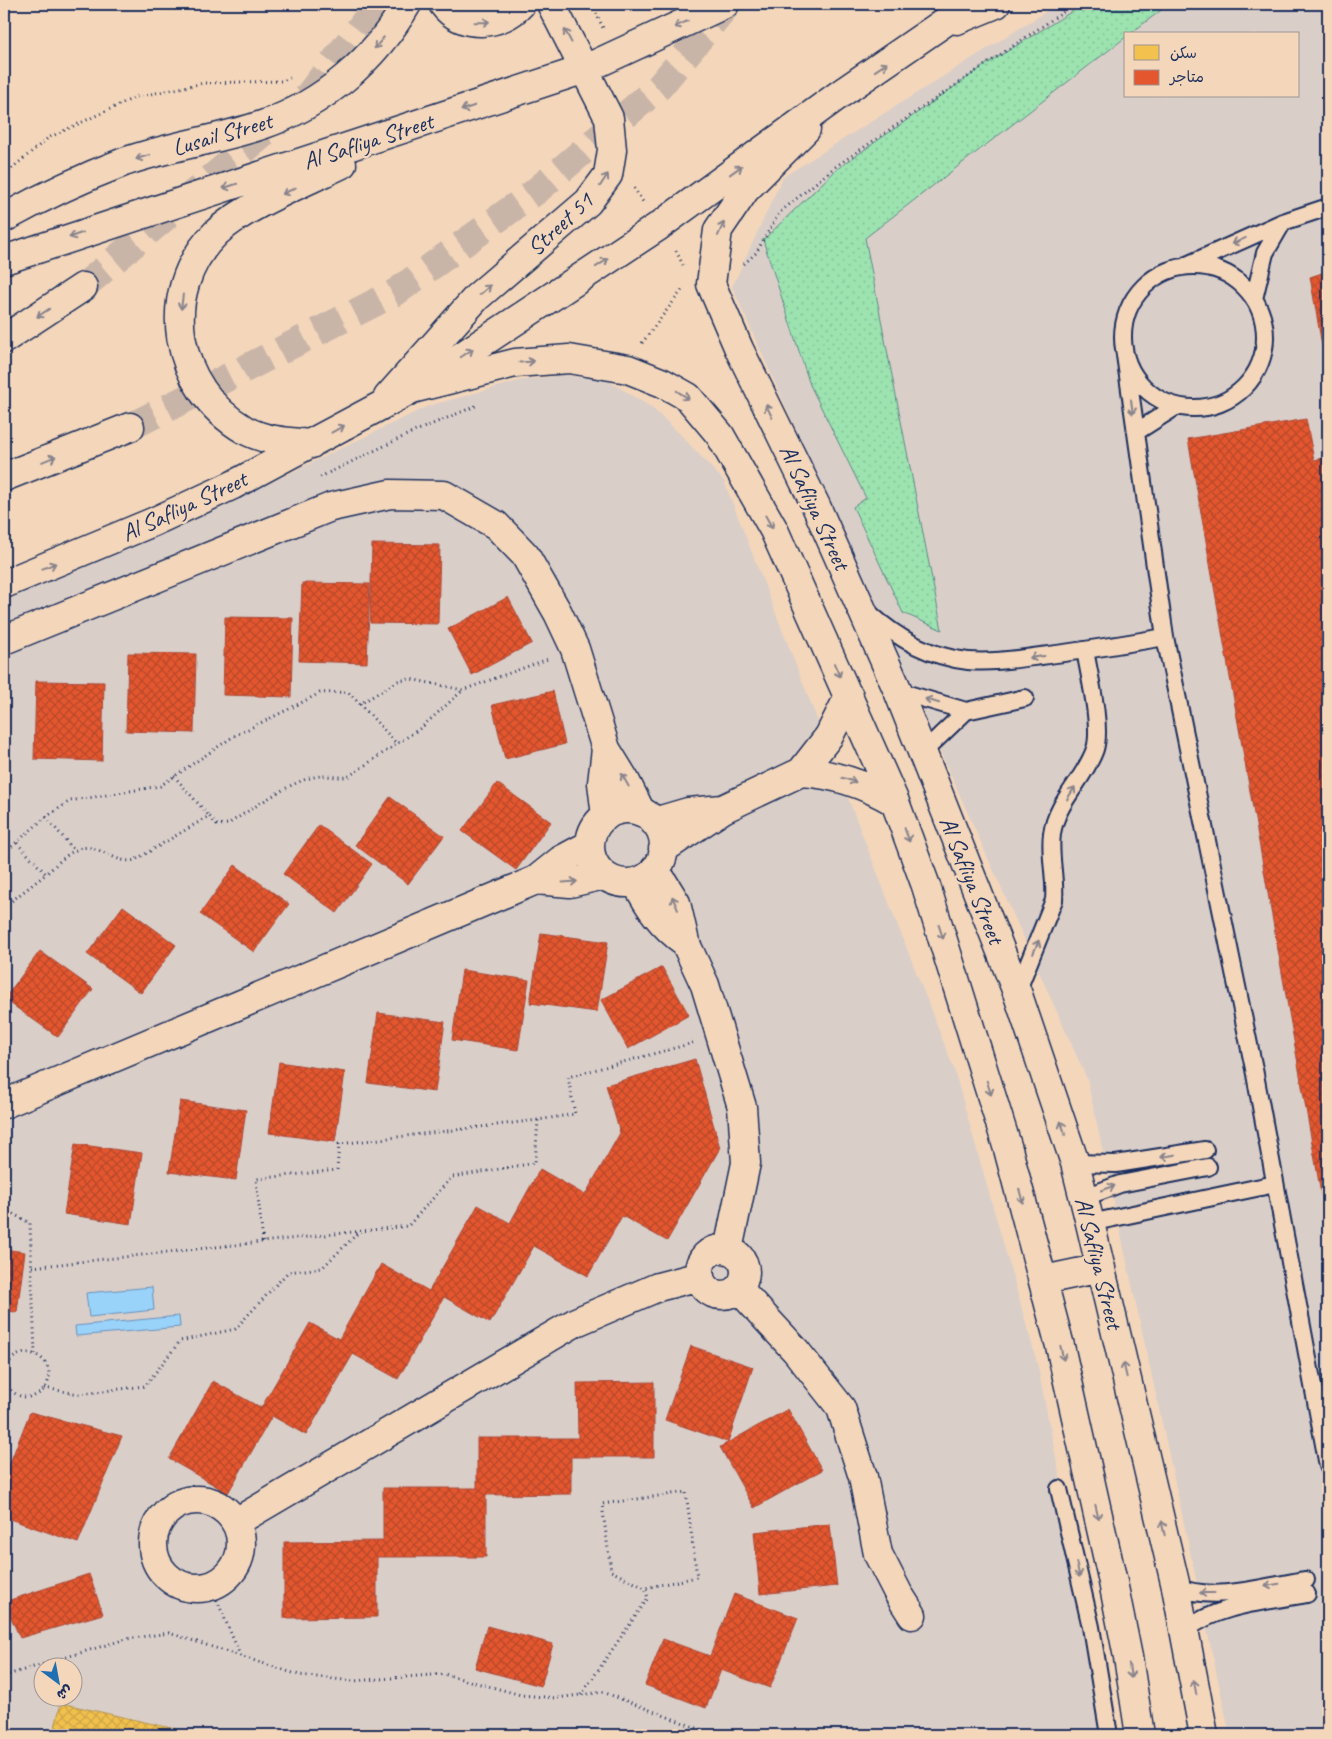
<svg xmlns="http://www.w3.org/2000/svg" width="1332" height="1739" viewBox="0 0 1332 1739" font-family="Caveat,'Playpen Sans Arabic',sans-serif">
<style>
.built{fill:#dacec8;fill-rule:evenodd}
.grass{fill:url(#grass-dots);stroke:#5c8987}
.water{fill:#9ad3fa;stroke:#6791bc}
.homes{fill:url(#homes-cross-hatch);stroke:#b29553}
.shops{fill:url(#shops-cross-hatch);stroke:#a84b3c}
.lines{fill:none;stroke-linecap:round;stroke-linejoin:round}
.secondary-tunnel{stroke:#c9b5a8;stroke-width:28;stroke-dasharray:28 14;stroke-linecap:butt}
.lane-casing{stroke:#1b2f5e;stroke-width:20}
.street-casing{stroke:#1b2f5e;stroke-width:31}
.secondary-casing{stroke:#1b2f5e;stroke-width:31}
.path{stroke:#1b2f5e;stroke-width:3;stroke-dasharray:1 4;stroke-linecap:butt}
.lane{stroke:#f4d7bb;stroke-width:16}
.street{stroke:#f4d7bb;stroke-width:28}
.secondary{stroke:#f4d7bb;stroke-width:28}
.oneway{stroke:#88838c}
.labels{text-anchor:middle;stroke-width:5;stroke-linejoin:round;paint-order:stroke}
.street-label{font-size:24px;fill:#1b2f5e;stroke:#f4d7bb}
</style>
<defs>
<pattern id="grass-dots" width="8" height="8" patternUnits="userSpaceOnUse" patternTransform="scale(1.25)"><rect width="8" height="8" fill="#9ce3b0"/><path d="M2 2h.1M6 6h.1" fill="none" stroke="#86c39a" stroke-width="1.8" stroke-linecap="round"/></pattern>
<pattern id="homes-cross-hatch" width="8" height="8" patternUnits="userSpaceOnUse" patternTransform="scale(1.25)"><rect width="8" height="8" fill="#f2c14e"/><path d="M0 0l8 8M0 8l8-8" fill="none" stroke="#cfa646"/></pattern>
<pattern id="shops-cross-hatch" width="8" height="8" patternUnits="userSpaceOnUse" patternTransform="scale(1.25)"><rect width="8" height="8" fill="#e4572e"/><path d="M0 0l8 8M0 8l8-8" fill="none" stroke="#b8482a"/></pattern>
</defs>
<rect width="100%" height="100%" fill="#f4d7bb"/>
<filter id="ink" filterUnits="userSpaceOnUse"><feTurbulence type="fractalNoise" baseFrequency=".02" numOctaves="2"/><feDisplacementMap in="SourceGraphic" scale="10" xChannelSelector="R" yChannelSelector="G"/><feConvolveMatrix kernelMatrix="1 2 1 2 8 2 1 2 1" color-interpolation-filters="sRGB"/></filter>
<g filter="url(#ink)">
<path class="built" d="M1058,4H1328V1735H1230L1087,1079L732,287L783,177ZM1126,34H1298V96H1126Z
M565,375L607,380L651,407L680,434L724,481L954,1069L1037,1362L1111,1735H4V594L204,515L428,406L522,380ZM42,1666H72V1696H42Z"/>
<path class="grass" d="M1084,4H1169L1130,34H1126V37L865,238L942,630L903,613L853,507L866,498L810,385L763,240L837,169L988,63Z"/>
<path class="water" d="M152,1287L154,1310L89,1317L86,1293Z
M179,1316L180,1327L76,1336L75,1326Z"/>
<path class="homes" d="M61,1703L202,1735H53Z"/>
<path class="shops" d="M1328,271V380L1310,277Z
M1306,419L1314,460L1328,457V1234L1188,439Z
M372,544L440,545L438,624L370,623Z
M302,583L370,584L367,663L299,661Z
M508,597L532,643L472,675L448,629Z
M225,617L293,618L291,697L223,695Z
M128,653L196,654L194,733L126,731Z
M36,681L104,682L102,761L34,759Z
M553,691L565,744L505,759L492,705Z
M497,783L551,822L516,870L462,831Z
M390,797L444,836L408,884L355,845Z
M319,825L372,864L337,913L283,874Z
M235,865L289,904L254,952L200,914Z
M123,906L176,945L141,993L87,954Z
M541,933L608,942L597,1012L530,1003Z
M40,951L93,989L58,1037L4,999Z
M662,967L689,1015L628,1049L601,1000Z
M462,970L529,980L518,1050L452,1040Z
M378,1013L445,1022L435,1092L368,1083Z
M695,1059L720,1148L667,1241L622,1216L588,1276L534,1246L490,1323L444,1297L398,1379L353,1354L306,1435L272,1416L228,1493L169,1459L213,1381L261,1408L310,1323L339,1339L381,1264L429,1291L478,1205L510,1223L540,1169L585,1195L620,1133L606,1085Z
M279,1062L345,1072L335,1142L269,1133Z
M180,1101L246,1110L236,1180L169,1172Z
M75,1144L142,1153L131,1224L64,1214Z
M4,1249L25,1252L17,1312L4,1311Z
M691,1346L753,1367L728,1442L665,1420Z
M654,1382V1457H571V1494L486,1495V1557H377V1617L284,1618V1542L383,1541V1488H477V1438H578L577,1383Z
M788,1409L822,1470L754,1508L720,1447Z
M30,1412L122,1436L78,1543L4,1517V1478Z
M830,1524L837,1586L760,1594L754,1532Z
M89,1574L103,1614L20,1638L4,1602Z
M734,1594L798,1618L770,1688L721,1670L706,1708L645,1685L663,1639L710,1656Z
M487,1626L553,1644L541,1686L475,1668Z"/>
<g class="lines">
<path class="secondary-tunnel" d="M83,287L307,97L378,4
M130,427L396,292L535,192L660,86L728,4"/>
<g class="lane-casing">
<path id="lane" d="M1187,265L1283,222L1328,207
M1123 337a71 71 0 1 1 142 0a71 71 0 1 1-142 0Z
M1254,299L1265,253L1283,222
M1124,348L1165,637L1254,1069L1328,1466
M1136,432L1177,406
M867,611C895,637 930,657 968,661C992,663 1017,659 1041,656C1082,651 1124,644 1165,637
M898,691L966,711
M921,754L966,711L1025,698
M1017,992L1054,900C1056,878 1049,856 1052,834C1056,802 1085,779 1095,749C1102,727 1089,674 1085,650
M1075,1163L1116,1164L1205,1150
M1083,1198L1120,1184L1208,1167
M1090,1223L1275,1184
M1059,1489L1091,1627L1109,1735
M1176,1587C1215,1603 1266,1586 1306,1580
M1186,1630C1218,1604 1267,1602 1307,1594"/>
</g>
<g class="street-casing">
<path id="street" d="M443,4C462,30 501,26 521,4
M806,129L745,190L718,230L711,284L739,349L816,506L898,691L1017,992L1075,1163L1090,1223L1176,1587L1204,1735
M4,218C42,197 82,178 124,162C169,146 217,140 262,125C324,104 375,59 407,4
M416,388L515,363L569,359L628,369L663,383L688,397L720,435L774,530L895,802L926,886L1008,1149L1060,1346L1113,1582L1128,1657L1140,1735
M388,397L477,297L588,202L608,175L612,150L609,118L551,4
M4,640L331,507L390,494L444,495L496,525L525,555L558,613L575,649L606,749L625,780L641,812
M801,772C836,774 865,784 895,802
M590 846a37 37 0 1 1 74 0a37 37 0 1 1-74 0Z
M606,816L602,783L606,749
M654,822L688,812L723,809
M663,849L723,809L801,772L829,736L849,696
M655,869L676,903L685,942L705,985L742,1107L746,1163L728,1250
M536,880L570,883L604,875
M636,882C649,907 662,926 685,942
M4,1104L536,880L561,860L589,845
M699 1272a23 23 0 1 1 46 0a23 23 0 1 1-46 0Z
M1044,1280L1101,1268
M738,1288L796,1351L841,1408L863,1477L878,1554L898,1593L912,1615
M153 1544a44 44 0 1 1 88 0a44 44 0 1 1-88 0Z
M236,1522L576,1322L658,1287L700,1276"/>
</g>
<g class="secondary-casing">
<path id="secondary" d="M957,20L996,4
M4,260L585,69L725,4
M4,339L83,287
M311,444C289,442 265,441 245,430C174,389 156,292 216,233C244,206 306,182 342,164
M4,477L130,427
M4,584L153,522L233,485L412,389L659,226L840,94L971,4"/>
</g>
<path class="path" d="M592,4L603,28
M4,175L48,138L136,97L204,83L282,81L290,78
M634,188L643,202
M676,251L683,265
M744,264L756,253L779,213L835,167L1075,4
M642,343L682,290
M320,477L411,433L478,405
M360,704L397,744
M174,776L209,816
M46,817L74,850
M17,843L46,874C54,867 64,856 74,851C96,838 114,866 135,860L209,816L217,825L228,824C251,810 289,782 314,777C326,774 337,779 349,776L422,727L462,691
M4,853L46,817L70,801L160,786L234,736L289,709L320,693L348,692L360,704L398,681L410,679L463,690L548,659
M4,907L46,874
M4,1209L30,1223L35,1354
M263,1242L256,1179L337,1170L339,1144L538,1120
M32,1267L408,1226L452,1177L535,1163L538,1120L575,1114L568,1077L693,1043
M5 1375a22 22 0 1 1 44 0a22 22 0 1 1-44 0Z
M44,1388L79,1394L145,1386L180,1341L235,1329L288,1272L322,1268L359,1232
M211,1586L240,1655
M4,1676L126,1639L169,1633L299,1675L353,1681L444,1674L521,1695L557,1698L603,1692L715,1735
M581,1695L648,1598L645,1588L697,1577L686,1492L602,1504L611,1571L645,1588"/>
<use href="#lane" class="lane"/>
<use href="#street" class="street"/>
<use href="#secondary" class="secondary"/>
</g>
<defs><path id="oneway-shaft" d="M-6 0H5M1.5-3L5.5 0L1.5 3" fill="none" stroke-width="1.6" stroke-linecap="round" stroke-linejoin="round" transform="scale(1.25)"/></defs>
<g class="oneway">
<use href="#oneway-shaft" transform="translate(482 22) rotate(-1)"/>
<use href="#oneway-shaft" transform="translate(681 24) rotate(155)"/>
<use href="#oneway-shaft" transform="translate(568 36) rotate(-118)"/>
<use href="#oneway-shaft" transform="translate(379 43) rotate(130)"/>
<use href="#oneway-shaft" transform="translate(881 67) rotate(-34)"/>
<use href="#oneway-shaft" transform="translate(468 108) rotate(161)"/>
<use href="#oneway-shaft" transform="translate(143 157) rotate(163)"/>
<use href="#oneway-shaft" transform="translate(736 170) rotate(-36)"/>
<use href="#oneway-shaft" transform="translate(604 180) rotate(-57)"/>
<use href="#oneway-shaft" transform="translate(230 186) rotate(162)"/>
<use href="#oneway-shaft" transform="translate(289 191) rotate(154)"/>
<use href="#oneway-shaft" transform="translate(721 229) rotate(-66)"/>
<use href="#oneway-shaft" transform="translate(76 235) rotate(161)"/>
<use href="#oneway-shaft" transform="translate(1239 241) rotate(156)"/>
<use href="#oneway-shaft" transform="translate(602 263) rotate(-34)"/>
<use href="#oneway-shaft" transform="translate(485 290) rotate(-41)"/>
<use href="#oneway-shaft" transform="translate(182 302) rotate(97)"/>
<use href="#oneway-shaft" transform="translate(43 313) rotate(146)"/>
<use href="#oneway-shaft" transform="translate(467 353) rotate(-34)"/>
<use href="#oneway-shaft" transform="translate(527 362) rotate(-4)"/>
<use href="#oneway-shaft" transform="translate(683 395) rotate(33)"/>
<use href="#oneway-shaft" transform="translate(1132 407) rotate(82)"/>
<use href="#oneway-shaft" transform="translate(769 411) rotate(-116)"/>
<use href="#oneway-shaft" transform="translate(338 429) rotate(-29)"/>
<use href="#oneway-shaft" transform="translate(49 459) rotate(-22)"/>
<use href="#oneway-shaft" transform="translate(769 522) rotate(61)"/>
<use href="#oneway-shaft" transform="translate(49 566) rotate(-22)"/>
<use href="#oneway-shaft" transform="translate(1037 657) rotate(173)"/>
<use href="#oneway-shaft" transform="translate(837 670) rotate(66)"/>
<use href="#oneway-shaft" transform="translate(932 701) rotate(-163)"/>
<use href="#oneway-shaft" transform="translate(625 780) rotate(-119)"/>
<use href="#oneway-shaft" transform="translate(849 780) rotate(17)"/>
<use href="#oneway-shaft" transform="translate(1071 793) rotate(-58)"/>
<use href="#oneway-shaft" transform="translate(907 835) rotate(70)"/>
<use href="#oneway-shaft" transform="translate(570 882) rotate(-4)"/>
<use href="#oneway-shaft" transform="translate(675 903) rotate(-113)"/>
<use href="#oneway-shaft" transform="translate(941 932) rotate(72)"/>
<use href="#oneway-shaft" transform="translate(1036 947) rotate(-67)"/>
<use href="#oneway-shaft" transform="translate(989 1088) rotate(73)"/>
<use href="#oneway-shaft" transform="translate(1063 1128) rotate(-109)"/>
<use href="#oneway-shaft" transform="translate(1168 1156) rotate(171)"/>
<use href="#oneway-shaft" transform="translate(1108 1188) rotate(-20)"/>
<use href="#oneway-shaft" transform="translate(1021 1196) rotate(75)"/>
<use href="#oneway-shaft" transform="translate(1062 1353) rotate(77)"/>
<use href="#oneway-shaft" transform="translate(1125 1370) rotate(-103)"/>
<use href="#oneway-shaft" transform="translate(1097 1512) rotate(77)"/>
<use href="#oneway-shaft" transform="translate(1163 1528) rotate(-103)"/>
<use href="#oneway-shaft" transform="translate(1078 1570) rotate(77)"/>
<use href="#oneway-shaft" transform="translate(1272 1585) rotate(171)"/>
<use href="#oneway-shaft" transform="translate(1207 1593) rotate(180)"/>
<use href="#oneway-shaft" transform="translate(1130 1671) rotate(81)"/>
<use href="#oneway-shaft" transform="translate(1195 1687) rotate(-100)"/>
</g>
</g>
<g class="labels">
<g class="street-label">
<text transform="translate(222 134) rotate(-16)" y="8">Lusail Street</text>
<text transform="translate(368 141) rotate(-18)" y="8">Al Safliya Street</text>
<text transform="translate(560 224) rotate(-43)" y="8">Street 51</text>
<text transform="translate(184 506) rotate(-25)" y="8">Al Safliya Street</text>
<text transform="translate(815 507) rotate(65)" y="8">Al Safliya Street</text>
<text transform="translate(972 880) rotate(68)" y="8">Al Safliya Street</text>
<text transform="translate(1099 1263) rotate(76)" y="8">Al Safliya Street</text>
</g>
</g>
<rect width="1332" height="1739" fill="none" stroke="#f4d7bb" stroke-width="20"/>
<rect x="10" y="10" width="1312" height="1719" fill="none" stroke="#1b2f5e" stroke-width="2" filter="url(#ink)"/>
<rect x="1124" y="32" width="175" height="65" fill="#f4d7bb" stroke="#9d9496"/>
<rect x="1134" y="45" width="25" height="15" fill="#f2c14e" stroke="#9d9496"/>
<text x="1170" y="58" font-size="15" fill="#1b2f5e">سكن</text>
<rect x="1134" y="70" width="25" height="15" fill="#e4572e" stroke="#9d9496"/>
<text x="1170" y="82" font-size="15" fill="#1b2f5e">متاجر</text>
<g transform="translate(58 1682) rotate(148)"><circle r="24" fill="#f4d7bb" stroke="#9d9496"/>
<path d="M0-4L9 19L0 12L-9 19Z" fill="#1f6fb2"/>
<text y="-8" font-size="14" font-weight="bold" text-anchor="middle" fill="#1b2f5e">ش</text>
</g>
</svg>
